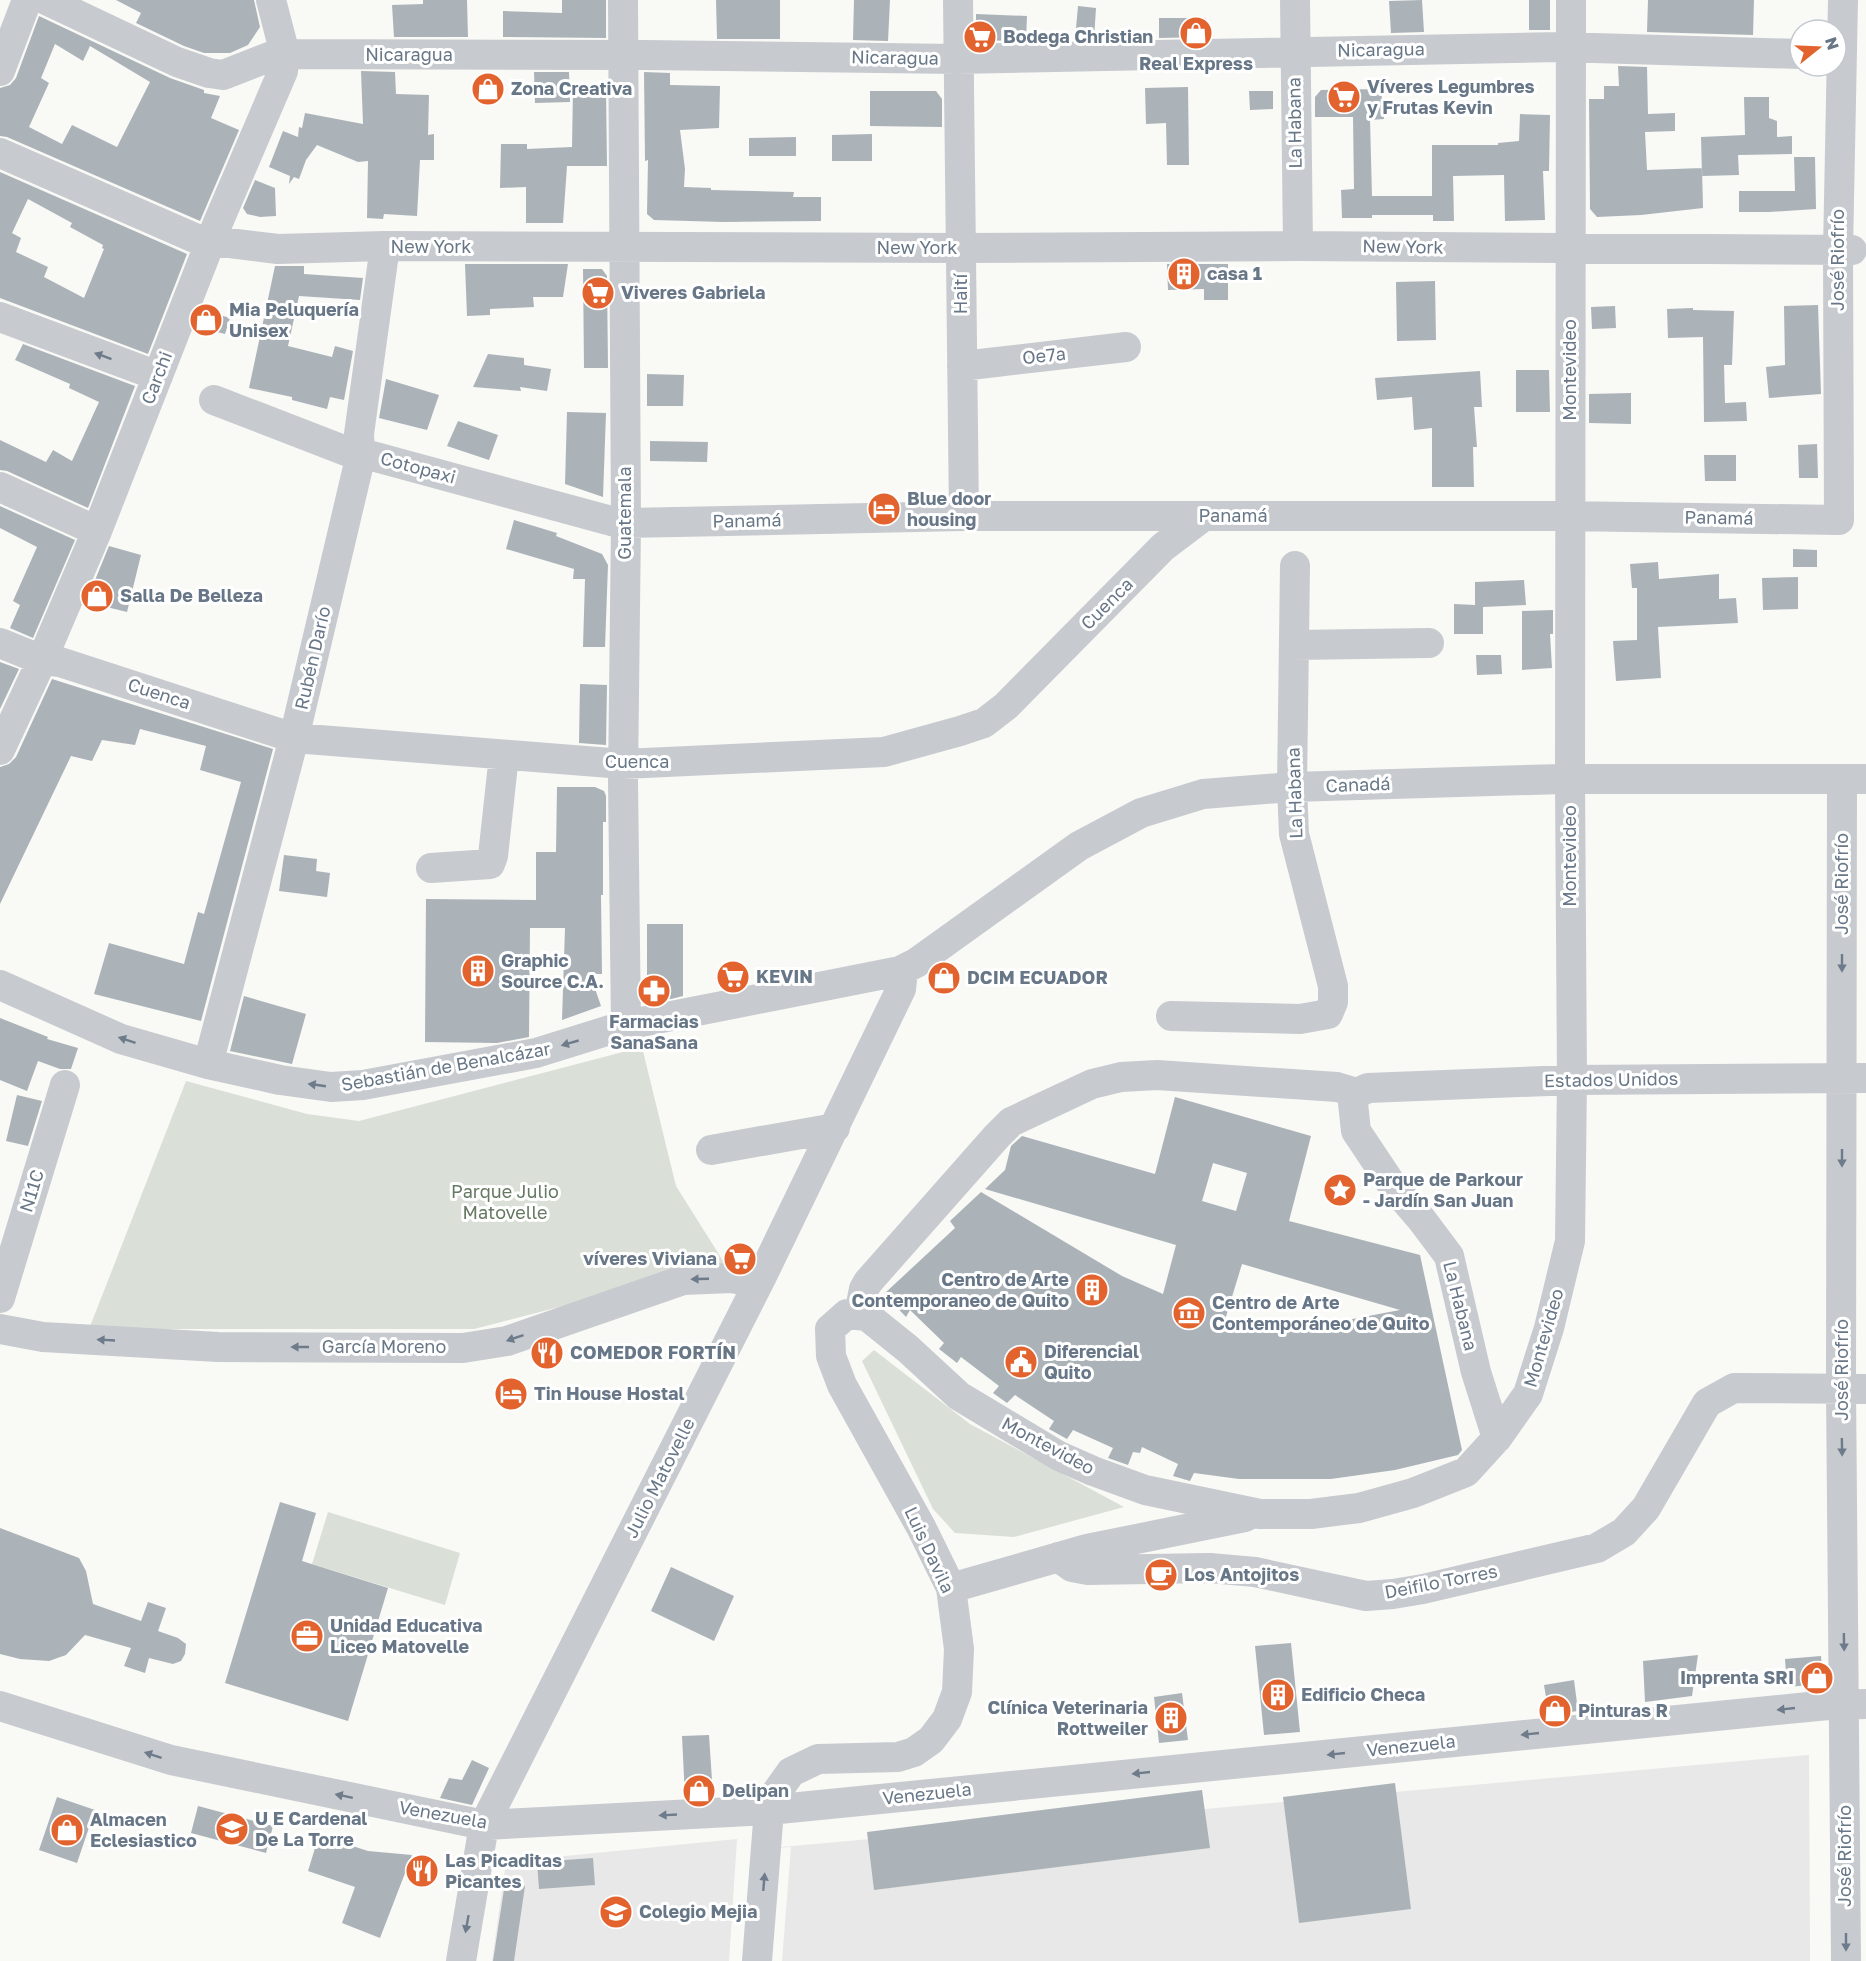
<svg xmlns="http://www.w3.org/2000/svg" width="1866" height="1961" viewBox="0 0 1866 1961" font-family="'Golos Text',sans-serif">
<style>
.built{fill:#e7e8e7}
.green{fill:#dae0d7}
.building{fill:#abb3b9;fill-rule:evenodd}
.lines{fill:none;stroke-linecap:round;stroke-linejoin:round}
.minor{stroke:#c7cace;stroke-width:30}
.oneway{fill:#6d7b8b}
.labels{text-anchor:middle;stroke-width:6;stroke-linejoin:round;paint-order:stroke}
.poi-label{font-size:18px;font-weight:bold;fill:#687787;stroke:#fff;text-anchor:start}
.street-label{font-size:18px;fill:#687787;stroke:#fff}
.park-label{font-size:18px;fill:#667963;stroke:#fff}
</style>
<rect width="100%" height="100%" fill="#f9f9f6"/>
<path class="built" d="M1809,1755L1810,1961H782L791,1847L747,1850Z
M737,1839L729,1961H492L506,1862Z"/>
<path class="green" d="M642,1047L676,1186L725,1264L474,1329H89L186,1081L307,1114L359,1121Z
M874,1350L970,1424L1124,1507L1014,1537L955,1533L933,1509L862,1361Z
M328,1512L460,1553L445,1605L312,1564Z"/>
<path class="building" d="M116,0H254L260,27L248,45L230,53H204L184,46L136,23L141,13Z
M423,0H467L468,37H394L392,5L423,4Z
M562,0H606V38L503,37V11L562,13Z
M716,0H780V39H717Z
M854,0H890L888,41L853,40Z
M1422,0L1424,32L1391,33L1389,1Z
M1529,0H1550V30H1529Z
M1648,0H1754L1753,35L1647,32Z
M1078,6L1096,8L1094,39H1075Z
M976,14L1027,16L1026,40L976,41Z
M39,16L170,78L204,90V93L220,96L211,118L239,130L200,221L7,137L0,136V88L10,85L16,78ZM55,44L83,61L90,46L150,82L117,147L72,125L62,144L29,127L49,83L41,78Z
M1159,18H1206V37L1159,38Z
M1618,66L1647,67L1648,114L1675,113V131L1645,132L1647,170L1702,168L1703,208L1641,215L1597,217L1590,209L1589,99H1604V86H1619Z
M361,71L395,72L396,94L429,95L428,135L434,134V160H420L417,216L384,214L383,219L367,218L368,161L358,162L317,145L306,160L299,179L294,177L289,184L290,176L269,167L283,131L298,137L299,127L302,128L305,113L363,124Z
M534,72H569L570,102L535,103Z
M644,72L670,73V85L720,86L719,128L680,130L685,169L684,187L711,188V190L794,192L793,197H821V221L724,222L654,220L647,214L648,160L645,161Z
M1188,87L1189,165H1167L1166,123L1146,124L1145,88Z
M573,89L606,90L607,166H567L563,223H526V187L500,188L501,144H527V149L572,147Z
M1381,89L1384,119L1370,120L1372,196H1432V145H1498V143L1519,141L1520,114L1550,115L1549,171H1543L1545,220L1505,221L1504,175L1453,176L1454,221H1433V215H1372V218H1342L1341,190L1354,189L1353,117H1315V97L1321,90Z
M870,91H936L942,99V127L870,126Z
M1249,91H1273V109L1250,110Z
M1744,97H1769V118L1777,121V137L1792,136V154L1738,155L1739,175L1702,176L1701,137L1745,135Z
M872,134V161H832V135Z
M796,137V156H749V138Z
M1794,157H1815L1816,209L1769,212H1739V191H1795Z
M0,172L187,254L148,354L0,298ZM28,199L72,223L70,227L103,245L102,248L104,249L84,298L44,277L48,267L16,252L21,238L12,233Z
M255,180L275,188L276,216L260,217L247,214L243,208Z
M465,264H568L563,297H533L534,307L490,309V315L467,316Z
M1167,264H1228V300H1204V289L1168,290Z
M275,266H304V274L363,278L360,300L299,296L288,346L332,357L335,346L353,351L344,400L330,397L327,409L292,400V397L249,388Z
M583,269H602L607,276L608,368H584Z
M1435,281L1436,340L1397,341L1396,282Z
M1818,305L1821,394L1769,398L1766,367L1785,365L1784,306Z
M1615,306L1616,328L1592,329L1591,307Z
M1693,308V310L1734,311L1732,365H1724L1725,403L1746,402L1747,421L1704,422L1703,337L1668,338L1667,309Z
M203,310L230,318L225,334L198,327Z
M23,344L135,386L88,508L7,471L0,470V440L46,462L53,450L72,461L99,402L69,388L70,384L15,360Z
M488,354L524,358V365L551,369L547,391L520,387L521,391L473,387Z
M1516,370H1549L1550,412H1516Z
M1480,371L1482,407H1474L1477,447H1473L1474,487H1432V428L1414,430L1412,397L1377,400L1375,378Z
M647,374L684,375L683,406H647Z
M386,379L439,395L427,430L379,418Z
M1631,393V424L1589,423V394Z
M567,412L606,413L603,497L565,484Z
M458,421L498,435L489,460L447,446Z
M650,441L708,442L707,462L650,461Z
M1817,444L1818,478H1799L1798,445Z
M1704,455H1736V481H1705Z
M0,506L75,540L33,638L10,628L20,605L13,601L37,547L0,528Z
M514,520L557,533L556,536L602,554L608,565L605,647H583L585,579H573L574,569L506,549Z
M109,546L141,555L127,612L86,602Z
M1793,549L1817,550V567H1793Z
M1658,562L1659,579L1719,574V599L1736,598L1738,623L1658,627L1661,678L1616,681L1613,641L1637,640V588H1632L1630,564Z
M1798,577V609L1763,610L1762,578Z
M1524,580L1526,605L1483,607V634H1454V604L1475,605V582Z
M1553,610V634H1550L1552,668L1522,670V611Z
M1476,655H1501L1502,674L1477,675Z
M0,662L19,669L0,709Z
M52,679L273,749L201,1021L94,994L109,943L184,964L198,912L204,914L241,782L200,770L206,746L140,729L135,745L102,740L92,761L71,756L0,904V767L9,764L16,757Z
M580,684L607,685L606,745L579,743Z
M557,787H595L604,791L606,796V822H603V895H601L602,974H590L601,1006L562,1020L565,928H530L529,1037L497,1043L425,1042L426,899L536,900V852H556Z
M284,855L317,859L316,871L330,873L327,897L279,891Z
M647,924H683V996L671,999H647Z
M244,996L306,1014L292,1064L230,1051Z
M0,1018L48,1037L47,1039L78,1048L71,1069H60L38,1061L27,1091L0,1080Z
M17,1095L42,1101L28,1146L6,1141Z
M1175,1097L1311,1136L1289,1221L1420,1255L1462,1450L1458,1455L1395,1470L1331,1479H1239L1194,1473L1190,1481L1173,1476L1178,1464L1142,1447L1140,1453L1133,1452L1128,1465L1108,1458L1113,1448L1073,1430L1067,1439L1049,1429L1054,1421L1015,1395L1007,1403L993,1393L999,1386L961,1357L957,1363L939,1349L944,1343L910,1310L906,1317L884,1294L955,1228L950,1221L981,1192L1122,1276L1163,1294L1176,1245L985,1189L1005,1170L1011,1146L1022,1136L1155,1174ZM1213,1163L1247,1173L1236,1211L1202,1201ZM1242,1264L1400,1310L1326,1324L1225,1320Z
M280,1502L316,1513L302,1561L388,1588L348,1721L225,1683Z
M0,1528L79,1558L86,1571L93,1604L141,1621L148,1602L166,1608L158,1631L178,1638L186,1644L185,1654L181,1661L173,1664L149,1658L145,1673L124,1666L131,1648L85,1635L66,1655L49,1661L20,1659L0,1654Z
M671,1567L734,1596L714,1641L651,1611Z
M1291,1643L1300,1732L1264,1735L1255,1646Z
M1698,1655L1692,1696L1645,1702L1643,1661Z
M1821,1656L1823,1684L1787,1687L1785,1659Z
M1574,1680L1578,1711L1549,1715L1544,1685Z
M1182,1693L1188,1740L1159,1743L1154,1697Z
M709,1735L713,1795L685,1797L682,1736Z
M472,1760L489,1768L472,1805L440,1798L449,1778L462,1780Z
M1395,1783L1411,1909L1299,1923L1283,1797Z
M1202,1790L1210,1848L874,1890L867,1832Z
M57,1797L95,1810L77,1863L39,1850Z
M198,1806L273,1826L266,1853L191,1833Z
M319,1835L368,1851L412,1855L380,1938L342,1923L355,1887L308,1871Z
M593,1858L595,1885L539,1889L537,1862Z
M505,1883L525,1886L514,1961H493Z"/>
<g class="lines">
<path class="minor" d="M46,0L177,62L209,73L223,75L277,54L643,55L958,59L1560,47L1800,54
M623,0L626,523L623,781L626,1025
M958,0L964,516
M1295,0L1298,246
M0,71L27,0
M0,153L197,239L278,249L385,246L961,248L1298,246L1852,250
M0,317L158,376
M962,366L1126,347
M214,400L346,451L372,456L615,522L626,523L964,516H1562L1839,520L1838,250L1843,0
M0,487L97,531
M0,643L42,660L60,662L294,738L623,764L884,752L960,731L984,723L1006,706L1163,547L1204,516
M1294,645L1429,643
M0,750L42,660L97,531L217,225L283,71L285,54L271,0
M1842,779L1841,1388L1846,1961
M431,868L490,864L493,856L504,755
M0,985L121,1039L208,1064L280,1080L331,1087L363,1085L536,1053L626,1025L900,971L916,963L1079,846L1141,813L1203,794L1292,787L1562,779H1866
M1171,1016L1300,1019L1328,1014L1333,1002V986L1294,834L1292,787L1295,566
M208,1064L294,738L359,463L360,454L359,434L385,246
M1357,1093L1337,1087L1157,1075L1121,1077L1092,1084L1011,1122L997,1136L868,1282L864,1289L861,1304L867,1316L908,1349L959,1396L1059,1456L1093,1471L1145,1490L1260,1514H1311L1359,1508L1413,1493L1466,1472L1497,1438L1528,1394L1549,1328L1570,1241L1572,1080L1570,779L1571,0
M1357,1093L1368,1088L1572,1080L1866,1078
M1357,1093L1353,1103L1356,1131L1392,1185L1422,1220L1449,1256L1476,1372L1497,1438
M711,1150L835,1128
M0,1298L65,1085
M0,1329L43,1337L218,1347L463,1348L507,1341L683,1280L732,1278L758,1284
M1058,1557L1072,1567L1088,1570L1210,1568L1255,1572L1366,1596L1393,1594L1423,1589L1597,1548L1624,1532L1646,1508L1707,1403L1734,1388L1866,1389
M951,1588L1087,1549L1245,1517
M0,1706L171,1760L484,1825L769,1810L1828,1705L1866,1704
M461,1961L484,1825L762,1276L901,989L902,980L900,971
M757,1961L769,1810L771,1800L791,1772L818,1759L898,1757L914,1752L931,1740L947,1719L957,1692L959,1649L951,1588L921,1527L842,1385L831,1356L830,1329L847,1314L867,1316"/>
</g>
<defs><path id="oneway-solid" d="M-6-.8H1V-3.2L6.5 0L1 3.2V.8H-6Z" transform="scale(1.5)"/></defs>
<g class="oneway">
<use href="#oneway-solid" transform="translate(103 356) rotate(-160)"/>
<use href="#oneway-solid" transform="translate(1842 963) rotate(90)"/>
<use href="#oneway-solid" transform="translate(127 1040) rotate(-162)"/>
<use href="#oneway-solid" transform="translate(570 1043) rotate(164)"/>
<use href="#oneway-solid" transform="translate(317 1085) rotate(-172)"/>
<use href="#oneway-solid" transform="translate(1842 1158) rotate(90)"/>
<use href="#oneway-solid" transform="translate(700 1279) rotate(178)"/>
<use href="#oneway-solid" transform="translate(515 1338) rotate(161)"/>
<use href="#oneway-solid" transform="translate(106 1340) rotate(-177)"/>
<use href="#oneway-solid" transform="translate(300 1347) rotate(-180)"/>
<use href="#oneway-solid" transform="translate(1842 1447) rotate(89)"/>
<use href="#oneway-solid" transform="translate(1844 1642) rotate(89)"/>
<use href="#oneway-solid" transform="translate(1786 1709) rotate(174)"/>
<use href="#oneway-solid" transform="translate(1530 1734) rotate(174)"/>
<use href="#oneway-solid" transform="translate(1336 1754) rotate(174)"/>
<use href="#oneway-solid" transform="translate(153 1755) rotate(-162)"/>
<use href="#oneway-solid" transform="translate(1141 1773) rotate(174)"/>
<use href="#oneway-solid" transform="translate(344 1796) rotate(-168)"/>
<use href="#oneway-solid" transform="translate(668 1815) rotate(177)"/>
<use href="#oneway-solid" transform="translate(764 1882) rotate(-85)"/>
<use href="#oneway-solid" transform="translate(467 1924) rotate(100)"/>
<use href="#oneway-solid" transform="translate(1846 1942) rotate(90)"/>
</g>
<defs>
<g id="shop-disc" transform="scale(1.725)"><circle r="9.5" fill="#e2632d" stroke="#fff"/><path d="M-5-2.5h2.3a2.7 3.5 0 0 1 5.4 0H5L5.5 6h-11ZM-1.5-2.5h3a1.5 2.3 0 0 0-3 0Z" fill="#fff"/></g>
<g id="supermarket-disc" transform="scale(1.725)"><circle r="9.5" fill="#e2632d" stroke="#fff"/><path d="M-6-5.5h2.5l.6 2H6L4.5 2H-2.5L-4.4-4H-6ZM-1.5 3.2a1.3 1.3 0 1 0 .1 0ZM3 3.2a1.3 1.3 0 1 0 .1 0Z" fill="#fff"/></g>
<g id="building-disc" transform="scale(1.725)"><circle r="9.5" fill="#e2632d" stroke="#fff"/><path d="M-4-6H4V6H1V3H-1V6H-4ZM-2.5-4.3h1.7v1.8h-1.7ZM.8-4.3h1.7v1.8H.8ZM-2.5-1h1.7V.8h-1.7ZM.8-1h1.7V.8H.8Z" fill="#fff"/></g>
<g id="hotel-disc" transform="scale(1.725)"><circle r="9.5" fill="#e2632d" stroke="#fff"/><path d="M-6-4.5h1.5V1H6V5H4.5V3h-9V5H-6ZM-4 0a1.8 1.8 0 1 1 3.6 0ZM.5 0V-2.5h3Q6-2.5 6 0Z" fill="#fff"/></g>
<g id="pharmacy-disc" transform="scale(1.725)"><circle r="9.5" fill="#e2632d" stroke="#fff"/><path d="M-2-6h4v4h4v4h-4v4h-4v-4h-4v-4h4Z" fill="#fff"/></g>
<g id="sight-disc" transform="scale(1.725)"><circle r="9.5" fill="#e2632d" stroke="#fff"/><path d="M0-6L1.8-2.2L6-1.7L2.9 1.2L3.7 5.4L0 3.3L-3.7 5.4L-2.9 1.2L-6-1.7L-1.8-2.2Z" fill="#fff"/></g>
<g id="museum-disc" transform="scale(1.725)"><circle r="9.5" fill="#e2632d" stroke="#fff"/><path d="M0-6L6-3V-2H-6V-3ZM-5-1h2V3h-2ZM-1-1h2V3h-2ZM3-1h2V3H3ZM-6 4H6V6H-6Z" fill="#fff"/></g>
<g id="restaurant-disc" transform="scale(1.725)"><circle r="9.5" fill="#e2632d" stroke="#fff"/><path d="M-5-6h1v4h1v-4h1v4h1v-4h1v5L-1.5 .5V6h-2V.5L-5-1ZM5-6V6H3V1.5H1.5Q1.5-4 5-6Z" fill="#fff"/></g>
<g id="civic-disc" transform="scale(1.725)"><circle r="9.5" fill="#e2632d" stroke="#fff"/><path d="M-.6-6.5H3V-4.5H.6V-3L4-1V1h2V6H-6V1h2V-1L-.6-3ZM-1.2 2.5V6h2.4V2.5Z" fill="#fff"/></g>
<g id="cafe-disc" transform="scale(1.725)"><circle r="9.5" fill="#e2632d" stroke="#fff"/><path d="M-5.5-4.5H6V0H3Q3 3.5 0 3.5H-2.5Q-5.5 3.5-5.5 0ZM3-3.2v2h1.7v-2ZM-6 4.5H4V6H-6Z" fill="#fff"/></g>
<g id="office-disc" transform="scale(1.725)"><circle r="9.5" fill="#e2632d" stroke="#fff"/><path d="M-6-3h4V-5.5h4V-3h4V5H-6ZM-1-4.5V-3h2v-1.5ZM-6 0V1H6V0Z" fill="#fff"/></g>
<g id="university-disc" transform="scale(1.725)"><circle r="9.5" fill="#e2632d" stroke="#fff"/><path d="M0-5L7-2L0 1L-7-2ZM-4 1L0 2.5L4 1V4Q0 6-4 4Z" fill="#fff"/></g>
</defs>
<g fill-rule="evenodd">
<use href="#shop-disc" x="1196" y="33"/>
<use href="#supermarket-disc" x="980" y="37"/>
<use href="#shop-disc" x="488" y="89"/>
<use href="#supermarket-disc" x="1344" y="97"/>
<use href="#building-disc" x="1184" y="274"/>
<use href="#supermarket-disc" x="598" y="293"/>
<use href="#shop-disc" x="206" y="320"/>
<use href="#hotel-disc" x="884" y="509"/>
<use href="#shop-disc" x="97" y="596"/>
<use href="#building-disc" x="478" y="971"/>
<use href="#supermarket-disc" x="733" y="977"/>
<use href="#shop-disc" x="944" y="978"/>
<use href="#pharmacy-disc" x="654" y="991"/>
<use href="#sight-disc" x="1340" y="1190"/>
<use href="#supermarket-disc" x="740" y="1259"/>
<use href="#building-disc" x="1092" y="1290"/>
<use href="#museum-disc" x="1189" y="1313"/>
<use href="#restaurant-disc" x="547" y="1353"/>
<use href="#civic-disc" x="1021" y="1362"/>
<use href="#hotel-disc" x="511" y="1394"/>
<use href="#cafe-disc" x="1161" y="1575"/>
<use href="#office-disc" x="307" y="1636"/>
<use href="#shop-disc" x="1817" y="1678"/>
<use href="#building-disc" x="1278" y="1695"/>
<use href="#shop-disc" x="1555" y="1711"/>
<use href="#building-disc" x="1171" y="1718"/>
<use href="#shop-disc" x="699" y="1791"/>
<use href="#university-disc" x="232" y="1829"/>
<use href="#shop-disc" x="67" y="1830"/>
<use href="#restaurant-disc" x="422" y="1871"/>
<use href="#university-disc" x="616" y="1912"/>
</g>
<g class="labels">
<g class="poi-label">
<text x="1003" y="43">Bodega Christian</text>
<text x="1196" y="70" text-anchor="middle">Real Express</text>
<text x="1367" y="93">Víveres Legumbres<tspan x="1367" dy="21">y Frutas Kevin</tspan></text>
<text x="511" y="95">Zona Creativa</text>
<text x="1207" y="280">casa 1</text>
<text x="621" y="299">Viveres Gabriela</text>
<text x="229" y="316">Mia Peluquería<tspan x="229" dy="21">Unisex</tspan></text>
<text x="907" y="505">Blue door<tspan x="907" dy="21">housing</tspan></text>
<text x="120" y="602">Salla De Belleza</text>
<text x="501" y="967">Graphic<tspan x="501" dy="21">Source C.A.</tspan></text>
<text x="756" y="983">KEVIN</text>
<text x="967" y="984">DCIM ECUADOR</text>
<text x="654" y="1028" text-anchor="middle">Farmacias<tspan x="654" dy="21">SanaSana</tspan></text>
<text x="1363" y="1186">Parque de Parkour<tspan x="1363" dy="21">- Jardín San Juan</tspan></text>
<text x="717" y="1265" text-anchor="end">víveres Viviana</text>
<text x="1069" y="1286" text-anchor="end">Centro de Arte<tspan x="1069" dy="21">Contemporaneo de Quito</tspan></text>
<text x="1212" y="1309">Centro de Arte<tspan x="1212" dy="21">Contemporáneo de Quito</tspan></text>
<text x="1044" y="1358">Diferencial<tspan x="1044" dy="21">Quito</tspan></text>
<text x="570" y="1359">COMEDOR FORTÍN</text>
<text x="534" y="1400">Tin House Hostal</text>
<text x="1184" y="1581">Los Antojitos</text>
<text x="330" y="1632">Unidad Educativa<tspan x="330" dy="21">Liceo Matovelle</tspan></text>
<text x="1794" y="1684" text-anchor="end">Imprenta SRI</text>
<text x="1301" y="1701">Edificio Checa</text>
<text x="1148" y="1714" text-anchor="end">Clínica Veterinaria<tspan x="1148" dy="21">Rottweiler</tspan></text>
<text x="1578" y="1717">Pinturas R</text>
<text x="722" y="1797">Delipan</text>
<text x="255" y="1825">U E Cardenal<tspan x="255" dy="21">De La Torre</tspan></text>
<text x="90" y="1826">Almacen<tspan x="90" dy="21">Eclesiastico</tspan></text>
<text x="445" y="1867">Las Picaditas<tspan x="445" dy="21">Picantes</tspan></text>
<text x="639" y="1918">Colegio Mejia</text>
</g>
<g class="street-label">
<text transform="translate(1381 50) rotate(-1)" y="6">Nicaragua</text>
<text x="409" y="61">Nicaragua</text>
<text transform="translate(895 58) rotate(1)" y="6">Nicaragua</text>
<text transform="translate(1295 123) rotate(-91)" y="6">La Habana</text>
<text x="431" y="253">New York</text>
<text transform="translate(1403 247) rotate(1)" y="6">New York</text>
<text x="917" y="254">New York</text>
<text transform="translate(1838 260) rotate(-90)" y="6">José Riofrío</text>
<text transform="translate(961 294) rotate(-90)" y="6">Haití</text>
<text transform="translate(1044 356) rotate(-6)" y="6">Oe7a</text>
<text transform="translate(1570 370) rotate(-90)" y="6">Montevideo</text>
<text transform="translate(157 378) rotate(-69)" y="6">Carchi</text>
<text transform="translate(418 468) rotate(15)" y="6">Cotopaxi</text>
<text transform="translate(625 513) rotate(-90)" y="6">Guatemala</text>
<text x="1233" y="522">Panamá</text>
<text transform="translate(1719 518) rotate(1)" y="6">Panamá</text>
<text transform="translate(747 521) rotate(-1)" y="6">Panamá</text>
<text transform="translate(1107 604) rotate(-45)" y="6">Cuenca</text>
<text transform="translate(313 658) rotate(-77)" y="6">Rubén Darío</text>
<text transform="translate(159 694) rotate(18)" y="6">Cuenca</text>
<text x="637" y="768">Cuenca</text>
<text transform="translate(1358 785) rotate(-2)" y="6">Canadá</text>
<text transform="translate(1295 793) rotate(-92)" y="6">La Habana</text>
<text transform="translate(1570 856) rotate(-90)" y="6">Montevideo</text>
<text transform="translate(1842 884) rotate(-90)" y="6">José Riofrío</text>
<text transform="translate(446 1067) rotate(-10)" y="6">Sebastián de Benalcázar</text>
<text transform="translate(1611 1080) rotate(-1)" y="6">Estados Unidos</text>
<text transform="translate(32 1191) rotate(-73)" y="6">N11C</text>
<text transform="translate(1460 1306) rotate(76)" y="6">La Habana</text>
<text transform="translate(1544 1338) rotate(-74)" y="6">Montevideo</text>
<text x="384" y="1353">García Moreno</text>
<text transform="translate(1842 1370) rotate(-90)" y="6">José Riofrío</text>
<text transform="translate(1048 1446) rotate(28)" y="6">Montevideo</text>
<text transform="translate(660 1478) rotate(-63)" y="6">Julio Matovelle</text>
<text transform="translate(929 1550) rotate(65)" y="6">Luis Davila</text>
<text transform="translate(1441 1582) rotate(-11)" y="6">Deifilo Torres</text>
<text transform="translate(1411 1746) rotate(-6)" y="6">Venezuela</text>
<text transform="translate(927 1794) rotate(-6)" y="6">Venezuela</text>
<text transform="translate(443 1815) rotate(10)" y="6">Venezuela</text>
<text transform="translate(1845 1856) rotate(-90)" y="6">José Riofrío</text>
</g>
<g class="park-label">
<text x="505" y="1198">Parque Julio<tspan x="505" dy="21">Matovelle</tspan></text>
</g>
</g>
<g transform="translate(1818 48) rotate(72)"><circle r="28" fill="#ffffff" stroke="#c3c9cf" stroke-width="1.5"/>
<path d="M0-4.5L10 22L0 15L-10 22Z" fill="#e2632d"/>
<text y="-9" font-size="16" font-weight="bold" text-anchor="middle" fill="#687787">N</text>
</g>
</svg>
